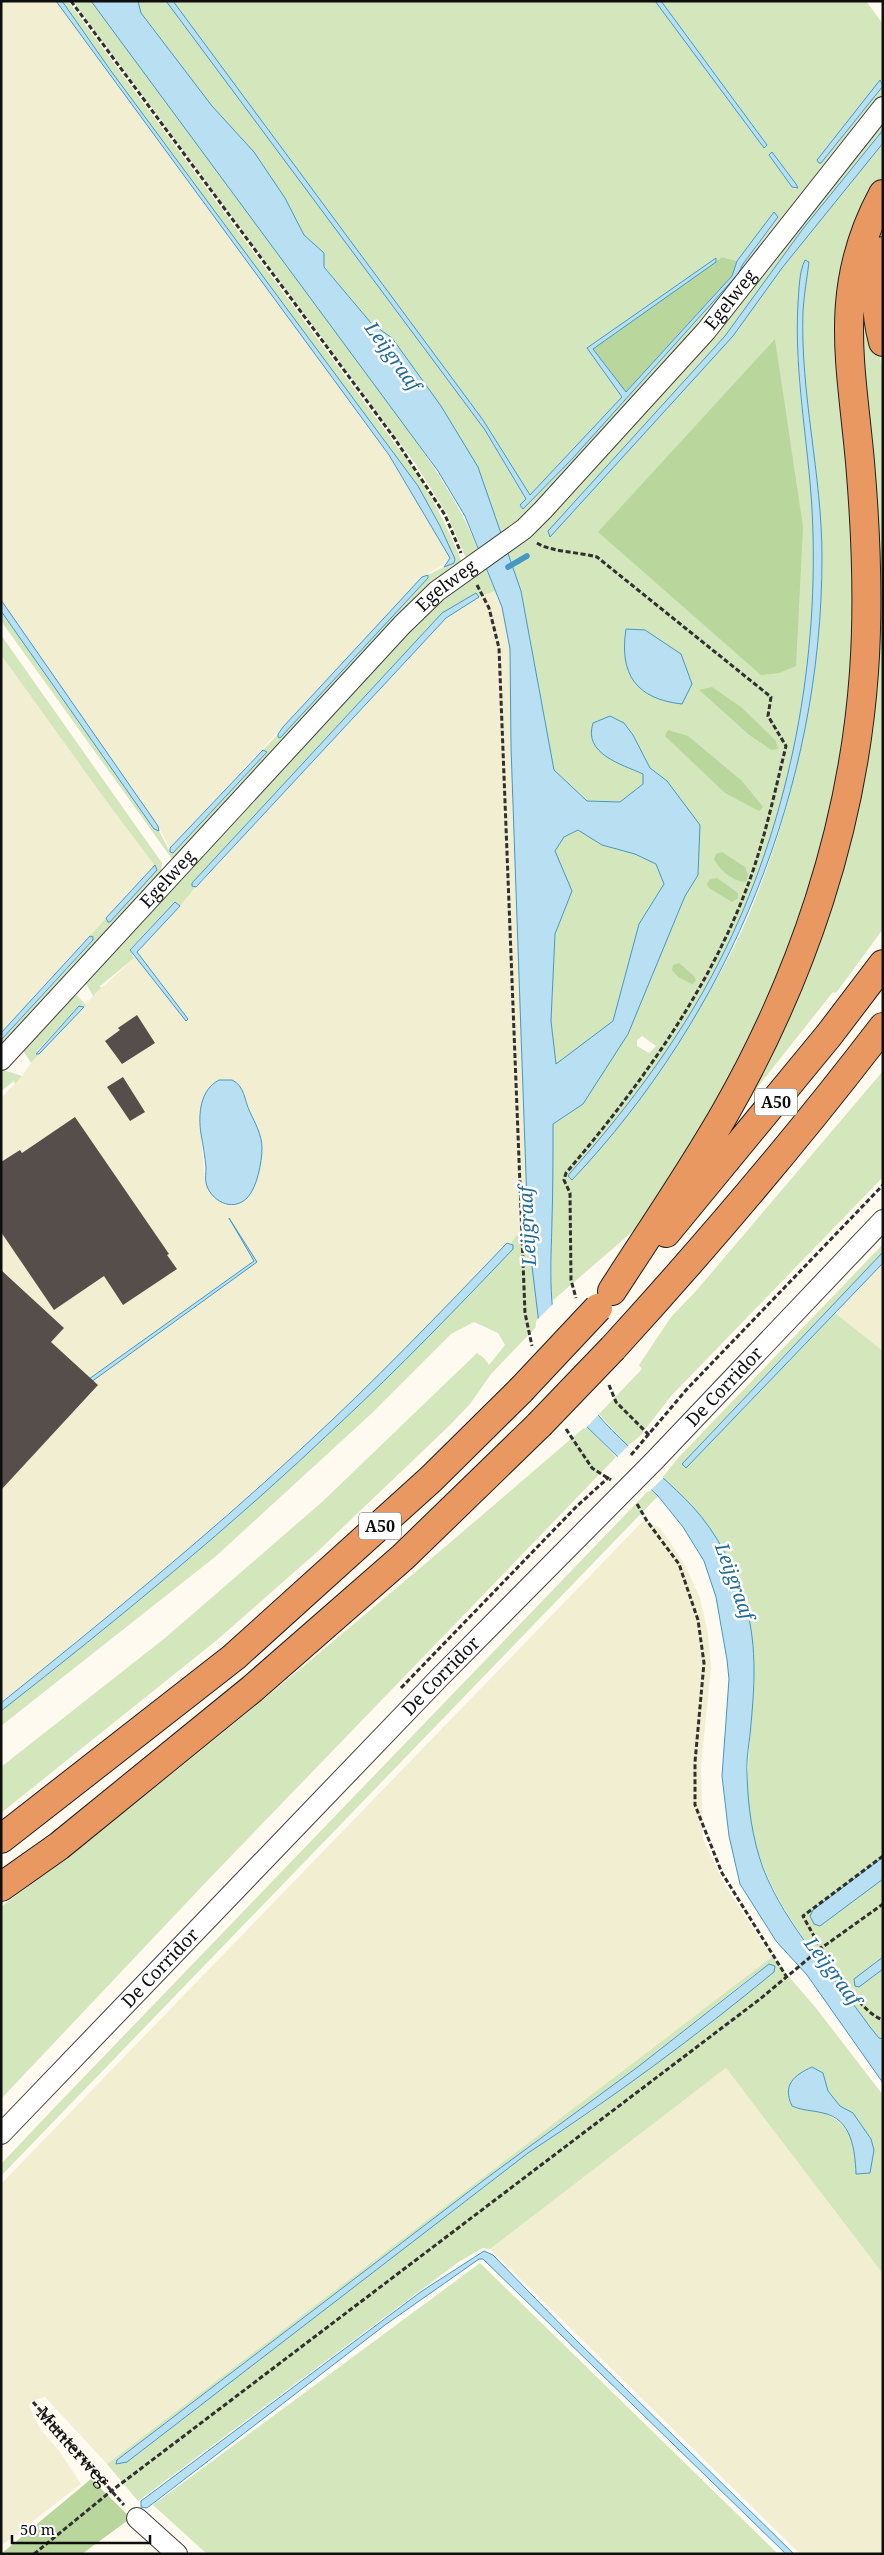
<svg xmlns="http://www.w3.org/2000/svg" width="884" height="2555" viewBox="0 0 884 2555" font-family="'Noto Serif',serif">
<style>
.farmland{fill:#f2eed1;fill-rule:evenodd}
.green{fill:#d4e6bb;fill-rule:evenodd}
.forest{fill:#b9d69c}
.water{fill:#b8dff2;stroke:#4498c4;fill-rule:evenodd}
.pier{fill:#fefaf0}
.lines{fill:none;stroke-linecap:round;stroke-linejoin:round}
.stream{stroke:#4498c4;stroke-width:5.5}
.building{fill:#564e4b}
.minor-casing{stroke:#414141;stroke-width:22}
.motorway-casing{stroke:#1f1f1f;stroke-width:30}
.path{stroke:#303030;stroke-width:3;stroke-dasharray:5 2.5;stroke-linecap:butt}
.minor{stroke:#fff;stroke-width:20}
.motorway{stroke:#ea9861;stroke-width:28}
.motorway-bridge-casing{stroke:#1f1f1f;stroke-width:30;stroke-linecap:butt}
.motorway-bridge{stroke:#ea9861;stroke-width:28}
.labels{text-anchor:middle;stroke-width:5;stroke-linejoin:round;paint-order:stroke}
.shield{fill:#fff;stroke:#565656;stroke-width:1}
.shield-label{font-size:16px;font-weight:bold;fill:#0e0e0e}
.street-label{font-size:18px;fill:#0e0e0e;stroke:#fff}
.water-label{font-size:19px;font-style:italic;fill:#1f6a97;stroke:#fff}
</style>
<rect width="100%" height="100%" fill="#fefaf0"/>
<path class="farmland" d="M1,1H56L389,456L450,558L443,565L422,577L170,848L158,826L1,600Z
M495,591L502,607L510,649L511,747L528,1219L511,1243H507L406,1349L302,1448L176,1560L1,1703V1447L67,1398L1,1299V1098L22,1076L31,1063L93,996L134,958L137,952L446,618L479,597ZM242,1090L259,1133L246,1199L230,1205L205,1182L200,1122L201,1107L207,1091Z
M1,655L112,809L155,865L1,1033Z
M883,1263V1351L835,1313Z
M644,1520L660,1528L685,1565L700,1598L708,1634L711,1667L701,1765L703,1839L725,1885L772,1957L107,2464L45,2397L31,2401L29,2406L41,2430L60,2452L81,2484L1,2546V2184Z
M726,2068L883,2274V2554H800L490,2249Z"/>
<path class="green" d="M62,1H68L410,464C431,495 447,525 461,560V563L179,860L172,859L1,621V611L154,829L159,831L170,852L173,853L267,752L263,750L278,734L280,738L428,578V575L455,561L440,526L418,486L111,71Z
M73,1H91L396,413C428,458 459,501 479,552L469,558L465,556L447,514L414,462Z
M138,1H166L485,430L526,500L523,509L738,274L743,264L778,217L774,213L737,261L722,257L716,261V259L587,348L623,397L530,495L483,420L173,1H655L764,148L767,145L661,1H866L883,24V82L881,80L819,163H821L883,86V96L734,286L533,512L501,536L392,338L371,323L324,266V253L304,235L285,198L254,152L212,106L141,13ZM772,152L796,184L798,187L795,189L792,187L769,155Z
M883,117V130L802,230L725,336L548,531L733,336L782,268L883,143V181L857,235L858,657L832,831L746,1061L639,1226L551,1302L553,1124L583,1104L657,962L685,896L698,875L667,781L650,768L633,735L624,724L610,716L604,755L643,774V784L620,802L587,801L554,770L521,591L506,551ZM805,260L809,262C807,278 804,295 803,311C800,391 821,475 822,556C823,682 789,835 734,947C722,971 708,993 695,1016C680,1041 665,1067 646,1090C622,1119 595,1146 570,1173C630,1106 687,1029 726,948C791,814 820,657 812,509C808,435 790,362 800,289C801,279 801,268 805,260ZM775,340L787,427L796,666ZM699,690L771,750L749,735ZM642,1036L656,1046L649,1053L637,1046V1040Z
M873,231L880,235L871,268L872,331L883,368V929L836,993L833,992L726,1127L862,742L855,343Z
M485,567L495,591L479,597L476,593L442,613L192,883L196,887L180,906L175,902L130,949L134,958L99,987H102L93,996L83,978L440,596Z
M1,635L162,863L160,879L1,1052V1040L93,941V937L90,936L106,918L108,922L156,867L112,809L1,655Z
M578,830L602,845L635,854L656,864L664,884L639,924L613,1022L556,1065L551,1021L555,934L572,891L555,851L564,837Z
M72,990L86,1005L84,1007L79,1006L37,1051L36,1054H39L31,1063L20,1046Z
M1,1069L22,1076L15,1084L14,1081L1,1091Z
M883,1071V1177L671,1396L640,1436L628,1446L599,1414L642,1369L639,1365L671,1317L696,1291Z
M528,1219L539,1324L491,1374L470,1404L450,1425L316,1553L217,1640L1,1813V1767L165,1638L322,1502L477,1353L484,1358L489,1365L505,1345L498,1333L474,1322L451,1334L371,1414L215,1557L1,1726V1711C117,1620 232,1526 339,1424C399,1368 456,1309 513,1249L511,1243Z
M883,1244V1252L682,1464L686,1468L835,1313L883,1351V1857L813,1910L810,1916L820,1926L883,1879V1957L854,1979L859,1987L883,1969V2039L879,2038L870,2027C827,1966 770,1908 753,1834C743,1789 750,1744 753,1699C759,1632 739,1561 695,1509C685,1497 673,1489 662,1478L678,1458Z
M586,1426L616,1457L208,1880L1,2099V1907C203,1755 394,1591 586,1426Z
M650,1489L658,1496L1,2176V2164L55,2107Z
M772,1957L816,2008L883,2095V2274L726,2068L490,2249L483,2248L460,2261L138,2501L107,2464ZM760,1970L710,2024L592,2111L528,2153L127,2462L117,2460L484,2180L639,2066ZM823,2073L828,2091L840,2106L853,2113L871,2139L874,2150L870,2173L856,2174C854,2144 854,2127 824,2113Z
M480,2263L778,2554H207L153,2505Z"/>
<path class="forest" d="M722,257L737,261L732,276L626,392L593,349Z
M775,339L803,527L796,666L779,673L761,675L598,532Z
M712,687L741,707L776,741L778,749L771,750L749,735L699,690Z
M668,730L688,736L742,781L763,807L759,811L725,793L665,736Z
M722,852L745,867L748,875L746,882C734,882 719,870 714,859L716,854Z
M717,878L738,893V898L732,902L709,888L707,884L710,879Z
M679,963L694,976L696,981L692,984L678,977L672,970L673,965Z
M91,2479L131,2518L82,2554H1Z"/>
<path class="water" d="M56,1H62L111,71L418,486L440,526L455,559L454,563L444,567L450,558L389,455Z
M91,1H138L141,13L212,106L254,152L285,198L304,235L324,253V267L371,323L392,338L441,406L478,467L521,591L554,770L587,801L620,802L643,784V774C621,764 583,754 593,723L610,716L624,723L633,735L650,768L667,781L700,825L698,875L685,896L628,1034L583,1104L553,1124C553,1156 553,1188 552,1220C551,1267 547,1314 564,1360C586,1420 651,1462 693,1507C716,1532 734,1566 744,1599C757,1641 755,1681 751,1724C750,1740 746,1757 747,1774C748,1806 752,1838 763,1868C786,1927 834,1976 870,2027L879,2038L883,2039V2083L807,1975L776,1941L740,1884L729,1836L722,1776L729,1679L727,1660L716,1597L704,1561L683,1527L658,1496L586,1426L539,1324L528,1233L511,747L510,649L502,607L465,516L438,471ZM578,830L602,845L635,854L656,864L664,884L639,924L613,1021L556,1064L551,1021L555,934L572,891L555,851L564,837Z
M166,1H173L483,420L530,495L622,397L587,348L716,258V262L593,349L626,392L732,276L737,261L774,212L778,217L743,264L738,274L572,459L523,509L520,505L526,499L485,430Z
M655,1H661L767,145L764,148Z
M880,80L883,86L821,163H819L817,160Z
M883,130V143L782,268L733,336L550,537L548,531L725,336L802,230Z
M772,152L796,184L798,188L792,187L769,155Z
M805,260L809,262C807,278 804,295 803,311C800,393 822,475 822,557C822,787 730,1013 572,1180L568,1176L570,1173C630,1106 687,1029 726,948C791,814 820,658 812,509C808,440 794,373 798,303C799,290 799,272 805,260Z
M428,575V578L280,738L278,737V734L283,727L422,577Z
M476,593L479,597L446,618L196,887L192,886V883L442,613Z
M1,600L158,826L159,831L154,829L1,611Z
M626,629L645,630L681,654L692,684L682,704C636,699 619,674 626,629Z
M263,750L267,752L173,853L170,852V848Z
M155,865L157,870L110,922H108L106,918Z
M175,902L180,906L137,952L188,1019L186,1021L130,950Z
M90,936L93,937V940L1,1040V1033Z
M79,1006L84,1007L39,1054H36Z
M219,1080H232C245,1086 244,1100 250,1112C255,1123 262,1135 262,1148C262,1162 257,1188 247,1198C232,1213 210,1200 206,1183C205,1178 206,1173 206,1168C205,1156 203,1145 201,1134C198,1114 200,1090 219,1080Z
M229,1218L257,1262L69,1398L68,1394L254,1261Z
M507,1243L513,1245V1249C456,1309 399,1368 339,1424C232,1526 117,1620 1,1711V1703C103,1621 205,1538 301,1449C373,1383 440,1313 507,1243Z
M883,1252V1263L686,1468L682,1464Z
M883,1857V1879L820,1926L814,1924L810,1916L813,1910Z
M883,1957V1969L859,1987L855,1986L854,1979Z
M769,1964L775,1966L774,1972C695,2037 614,2097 528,2153L127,2462L116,2464L117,2460L484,2180L639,2066Z
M812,2067L823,2073L828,2091L840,2106L853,2113L871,2139L874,2150L870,2173L856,2174C855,2150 852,2119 823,2113C811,2110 804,2111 792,2106C782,2085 794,2075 812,2067Z
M484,2251L493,2255L572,2336L794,2554H786L483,2259H479L385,2325L147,2508L141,2507V2501L422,2291Z"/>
<path class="pier" d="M554,1303L562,1342L571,1369L585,1393L601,1412L585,1429L547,1377L535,1342L536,1321Z
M630,1444L664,1477L649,1492L615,1459Z"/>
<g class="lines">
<path class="stream" d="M508,567L527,556"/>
</g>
<path class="building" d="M137,1015L155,1043L122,1064L105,1041L120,1030L118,1028Z
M123,1077L145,1112L130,1121L107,1087Z
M75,1117L169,1254L167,1255L177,1269L123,1305L104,1276L54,1310L1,1232V1162L20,1150L22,1153Z
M1,1270L64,1328L51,1342L98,1385L1,1490Z"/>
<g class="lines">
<g class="minor-casing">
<g id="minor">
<path id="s2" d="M1,1060L402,625L437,591L524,529L543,510L706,331L883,107"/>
<path id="s3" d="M1,2134L438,1679L655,1460L883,1220"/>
<path d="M137,2518L177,2554"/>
</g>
</g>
<g class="motorway-casing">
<path id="motorway" d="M883,251C875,280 875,312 883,342
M666,1233L829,1035L883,964
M612,1291C650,1232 690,1174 725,1113C802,978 853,828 864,672C869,602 866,532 860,462C851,362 832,288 883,194
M613,1348C707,1245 798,1138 883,1027
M1,1839L234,1657L431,1479L521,1390
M1,1887L59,1846L252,1689L403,1557L539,1425"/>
</g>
<g class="path">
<path d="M71,1L395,439L445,515L461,553"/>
<path d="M537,543C551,552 579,552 597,557L771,697L768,716L786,746C775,791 765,838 749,882C710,989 640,1086 566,1173L564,1180L570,1193L571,1280L576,1298"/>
<path d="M477,585L489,608L499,648L525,1313L532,1346"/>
<path d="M609,1385L616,1402L649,1435"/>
<path d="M566,1429L592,1468L611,1480"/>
<path d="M631,1455L687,1389L883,1185"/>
<path d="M637,1504L647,1521L679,1564L698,1620L704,1663L695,1762V1805L722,1873L786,1976"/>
<path d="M401,1688L576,1507L609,1477"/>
<path d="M883,1856L803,1916C816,1941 857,2012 883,2020"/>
<path id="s1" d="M33,2402L124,2505"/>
<path d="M34,2554L110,2492L760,1999L820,1949L883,1904"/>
</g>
<use href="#minor" class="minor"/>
<use href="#motorway" class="motorway"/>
<g class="motorway-bridge-casing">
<path id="motorway-bridge" d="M521,1390L598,1308
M539,1425L613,1348"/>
</g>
<use href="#motorway-bridge" class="motorway-bridge"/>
</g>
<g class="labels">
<g class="shield">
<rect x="755" y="1088.5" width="42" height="27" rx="4"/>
<rect x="359" y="1512.5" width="42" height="27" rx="4"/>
</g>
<g class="shield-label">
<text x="776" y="1108">A50</text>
<text x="380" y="1532">A50</text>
</g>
<g class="street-label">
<text dy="6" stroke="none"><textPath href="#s2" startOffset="1056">Egelweg</textPath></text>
<text dy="6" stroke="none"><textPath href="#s2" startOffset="651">Egelweg</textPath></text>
<text dy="6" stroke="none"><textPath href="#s2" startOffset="246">Egelweg</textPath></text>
<text dy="6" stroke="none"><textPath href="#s3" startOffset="1040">De Corridor</textPath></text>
<text dy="6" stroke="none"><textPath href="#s3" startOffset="635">De Corridor</textPath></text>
<text dy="6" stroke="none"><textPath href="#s3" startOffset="230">De Corridor</textPath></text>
<text dy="6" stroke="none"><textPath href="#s1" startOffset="60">Munterweg</textPath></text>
</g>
<g class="water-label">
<text transform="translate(393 356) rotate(54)" y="7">Leijgraaf</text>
<text transform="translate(527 1226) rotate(-93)" y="7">Leijgraaf</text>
<text transform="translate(735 1581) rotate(70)" y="7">Leijgraaf</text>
<text transform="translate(833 1971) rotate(53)" y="7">Leijgraaf</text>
</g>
</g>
<rect width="884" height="2555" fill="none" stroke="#0e0e0e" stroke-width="5"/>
<path d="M12 2535v8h138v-8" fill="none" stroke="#0e0e0e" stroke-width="2.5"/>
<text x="20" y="2535" font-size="15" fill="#0e0e0e" stroke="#ffffff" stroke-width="4" paint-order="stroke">50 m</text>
</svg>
